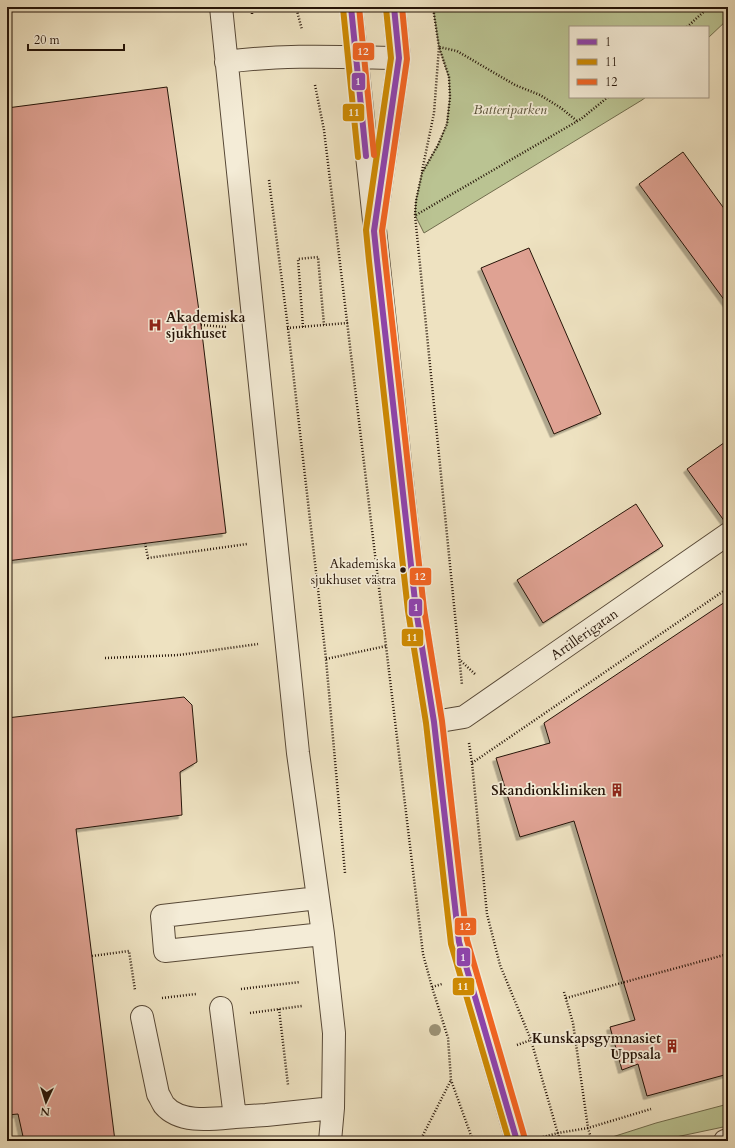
<svg xmlns="http://www.w3.org/2000/svg" width="735" height="1148" viewBox="0 0 735 1148" font-family="Cardo,serif">
<style>
.green{fill:#bac392;stroke:#706c4d}
.building{fill:#dfa293;stroke:#251408;filter:url(#shadow)}
.lines{fill:none;stroke-linecap:round;stroke-linejoin:round}
.minor-casing{stroke:#574836;stroke-width:24}
.path{stroke:#251408;stroke-width:2.5;stroke-dasharray:1 2;stroke-linecap:butt}
.minor{stroke:#f4ecd7;stroke-width:22}
.bus-1-casing{stroke:#f4ecd7;stroke-width:9}
.bus-2-casing{stroke:#f4ecd7;stroke-width:9}
.bus-3-casing{stroke:#f4ecd7;stroke-width:9}
.bus-1{stroke:#8e44ad;stroke-width:6}
.bus-2{stroke:#cd8902;stroke-width:6}
.bus-3{stroke:#f26522;stroke-width:6}
.tree{fill:#9c9276}
.bus-dot{fill:#251408;stroke:#f4ecd7;stroke-width:1.5}
.labels{text-anchor:middle;stroke-width:3.5;stroke-linejoin:round;paint-order:stroke}
.bus-label{font-size:13px;fill:#251408;stroke:#f4ecd7;text-anchor:end}
.park-label{font-size:14px;font-style:italic;fill:#595138;stroke:#f4ecd7}
.poi-label{font-size:14px;font-weight:bold;fill:#251408;stroke:#f4ecd7;text-anchor:end}
.street-label{font-size:14px;fill:#251408;stroke:#f4ecd7}
.line-badge{stroke:#f4ecd7;stroke-width:1.5}
.badge-label{font-size:11px;text-anchor:middle;font-weight:bold;fill:#fff}
</style>
<defs>
<filter id="shadow"><feDropShadow dx="-3.5" dy="3.5" stdDeviation="0" flood-color="#0004"/></filter>
</defs>
<rect width="100%" height="100%" fill="#eee2c1"/>
<filter id="stains"><feTurbulence type="fractalNoise" baseFrequency=".005" numOctaves="4"/><feColorMatrix values="0 0 0 0 .2 0 0 0 0 .09 0 0 0 0 .02 0 0 0 .5 -.17"/></filter>
<radialGradient id="worn" r=".72"><stop offset=".6" stop-color="#630" stop-opacity="0"/><stop offset="1" stop-color="#630" stop-opacity=".3"/></radialGradient>
<path class="green" d="M433,7H728V19L708,38V27H570V97H646L642,100L424,233L415,215L416,201L422,173L438,145L447,124L450,97L449,77L439,47Z
M728,1104V1126L657,1141H607L606,1139L656,1123Z"/>
<path class="building" d="M167,87L201,325L226,533L7,561V108Z
M683,152L728,214V305L639,184Z
M529,248L601,414L554,434L481,268Z
M728,440V522H725L687,469Z
M636,504L663,546L543,623L517,580Z
M728,600V1074L647,1096L638,1064L622,1070L610,1027L635,1020L574,821L520,837L496,758L550,743L544,723Z
M184,697L192,705L197,762L180,772L182,815L76,829L115,1141H24L18,1114L7,1115V718Z"/>
<g class="lines">
<g class="minor-casing">
<path id="minor" d="M351,7L416,610L434,722L459,942L517,1141
M226,62C283,54 342,57 399,58
M379,198L399,58L394,7
M434,722L464,717L728,534
M318,898L162,916L165,951L323,934
M221,1008L235,1117L266,1115L333,1108L334,1033L323,934L298,753L221,7
M142,1017L158,1094C160,1097 162,1102 164,1105C180,1124 213,1119 235,1117
M330,1141L333,1108
M725,1141L728,1140"/>
</g>
<path class="path" d="M252,7V16
M282,7L296,9
M296,7L302,30
M433,7L439,47L449,77L450,97L447,124L438,145L422,173L416,201L415,215L462,685
M687,27L709,7
M315,85L324,130L423,954L432,987L448,1038L451,1080L473,1141
M422,171L434,113L439,47L457,51L515,85L540,95L561,108L577,121
M269,180L288,328L326,659L345,873
M416,215L581,119L608,97
M201,325L226,327
M303,327L298,259L318,257L324,325
M287,328L348,323
M145,543L148,558L247,544
M105,658L179,655L258,644
M326,659L386,646
M461,661L476,675
M469,743L472,763L487,914L500,965L531,1040L560,1141
M472,763L728,588
M92,956L129,951L135,990
M432,987L442,984
M241,989L300,982
M564,992L573,1023L588,1128L592,1141
M162,998L196,994
M566,998L728,954
M279,1009L288,1085
M250,1013L302,1006
M517,1045L531,1040
M543,1137L558,1133L588,1128L651,1109
M420,1141L451,1080"/>
<use href="#minor" class="minor"/>
<g class="bus-1-casing">
<path id="bus-1" d="M351,7L366,156
M394,7L399,58L374,231L377,260L416,610L434,722L459,942L517,1141"/>
</g>
<g class="bus-2-casing">
<path id="bus-2" d="M343,8L358,157
M386,8L391,58L366,230L369,261L408,611L426,723L451,944L509,1141"/>
</g>
<g class="bus-3-casing">
<path id="bus-3" d="M359,7L374,155
M402,7L407,59L382,231L385,259L424,609L442,721L467,940L525,1139"/>
</g>
<use href="#bus-1" class="bus-1"/>
<use href="#bus-2" class="bus-2"/>
<use href="#bus-3" class="bus-3"/>
</g>
<circle class="tree" cx="435" cy="1030" r="6"/>
<defs>
<g id="hospital-bare" transform="scale(1.08)"><path d="M-5-5h3v3.5h4V-5h3V5h-3V1.5h-4V5h-3Z" fill="#8f2418" stroke="#f4ecd7" stroke-width="2.5" paint-order="stroke"/></g>
<g id="building-bare" transform="scale(1.08)"><path d="M-4-6H4V6H1V3H-1V6H-4ZM-2.5-4.3h1.7v1.8h-1.7ZM.8-4.3h1.7v1.8H.8ZM-2.5-1h1.7V.8h-1.7ZM.8-1h1.7V.8H.8Z" fill="#8f2418" stroke="#f4ecd7" stroke-width="2.5" paint-order="stroke"/></g>
</defs>
<g fill-rule="evenodd">
<use href="#hospital-bare" x="155" y="325"/>
<use href="#building-bare" x="617" y="790"/>
<use href="#building-bare" x="672" y="1046"/>
</g>
<circle class="bus-dot" cx="403" cy="570" r="3.5"/>
<g class="labels">
<g class="bus-label">
<text x="396" y="568">Akademiska<tspan x="396" dy="16">sjukhuset västra</tspan></text>
</g>
<g class="park-label">
<text x="510" y="114">Batteriparken</text>
</g>
<g class="poi-label">
<text x="166" y="322" text-anchor="start">Akademiska<tspan x="166" dy="16">sjukhuset</tspan></text>
<text x="606" y="795">Skandionkliniken</text>
<text x="661" y="1043">Kunskapsgymnasiet<tspan x="661" dy="16">Uppsala</tspan></text>
</g>
<g class="street-label">
<text transform="translate(584 634) rotate(-35)" y="5">Artillerigatan</text>
</g>
</g>
<g class="line-badge">
<rect x="352" y="42" width="23" height="19" rx="4" fill="#f26522"/>
<rect x="351" y="72" width="15" height="19" rx="4" fill="#8e44ad"/>
<rect x="342" y="103" width="23" height="19" rx="4" fill="#cd8902"/>
<rect x="409" y="567" width="23" height="19" rx="4" fill="#f26522"/>
<rect x="408" y="598" width="15" height="19" rx="4" fill="#8e44ad"/>
<rect x="401" y="628" width="23" height="19" rx="4" fill="#cd8902"/>
<rect x="454" y="917" width="23" height="19" rx="4" fill="#f26522"/>
<rect x="456" y="947" width="15" height="20" rx="4" fill="#8e44ad"/>
<rect x="452" y="977" width="23" height="19" rx="4" fill="#cd8902"/>
</g>
<g class="badge-label">
<text x="363" y="55">12</text>
<text x="358" y="85">1</text>
<text x="354" y="116">11</text>
<text x="420" y="580">12</text>
<text x="416" y="611">1</text>
<text x="412" y="641">11</text>
<text x="465" y="930">12</text>
<text x="463" y="961">1</text>
<text x="463" y="990">11</text>
</g>
<rect width="735" height="1148" fill="none" stroke="#eee2c1" stroke-width="24"/>
<rect x="8" y="8" width="719" height="1132" fill="none" stroke="#251408" stroke-width="2"/>
<rect x="12" y="12" width="711" height="1124" fill="none" stroke="#251408"/>
<rect x="569" y="26" width="140" height="72" fill="#f4ecd7" stroke="#a19684"/>
<rect x="577" y="39" width="20" height="6" fill="#8e44ad" stroke="#a19684"/>
<text x="605" y="46" font-size="12" fill="#251408">1</text>
<rect x="577" y="59" width="20" height="6" fill="#cd8902" stroke="#a19684"/>
<text x="605" y="66" font-size="12" fill="#251408">11</text>
<rect x="577" y="79" width="20" height="6" fill="#f26522" stroke="#a19684"/>
<text x="605" y="86" font-size="12" fill="#251408">12</text>
<g transform="translate(46 1102) rotate(184)" stroke="#f4ecd7" stroke-width="3" paint-order="stroke">
<path d="M0-3L7 15L0 10L-7 15Z" fill="#251408"/>
<text y="-6" font-size="11" font-weight="bold" text-anchor="middle" fill="#251408">N</text>
</g>
<path d="M28 44v6h96v-6" fill="none" stroke="#251408" stroke-width="2"/>
<text x="34" y="44" font-size="12" fill="#251408" stroke="#f4ecd7" stroke-width="3" paint-order="stroke">20 m</text>
<rect width="100%" height="100%" filter="url(#stains)"/>
<rect width="100%" height="100%" fill="url(#worn)"/>
</svg>
